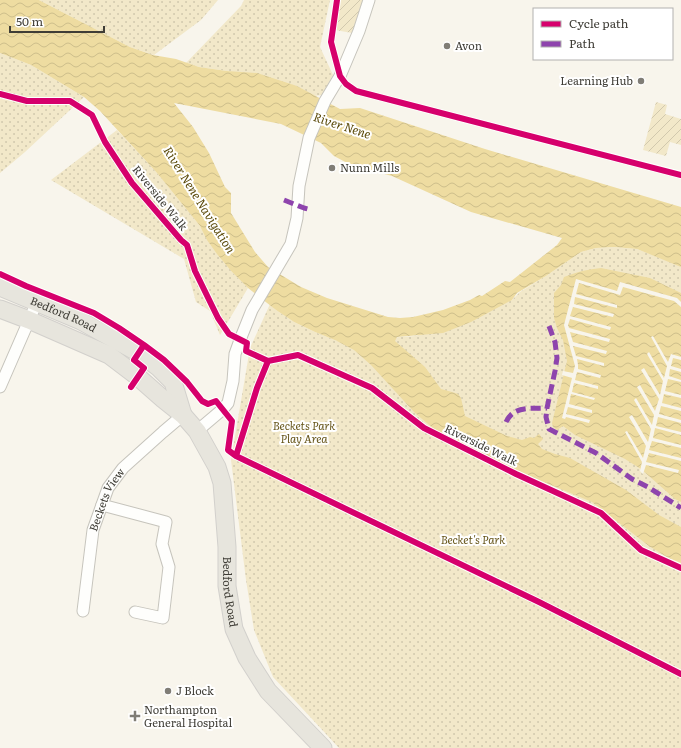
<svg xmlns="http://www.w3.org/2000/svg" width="681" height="748" viewBox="0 0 681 748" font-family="Literata,serif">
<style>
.grass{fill:url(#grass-dots)}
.garden{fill:url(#garden-furrows)}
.water{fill:url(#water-waves);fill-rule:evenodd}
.pier{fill:#f8f5ec}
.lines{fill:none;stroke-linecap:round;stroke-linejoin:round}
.street-casing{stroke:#c6c4bc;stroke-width:13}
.primary-casing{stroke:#d2d0cc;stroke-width:19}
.street{stroke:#fefefc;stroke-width:11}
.primary{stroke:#e7e5dd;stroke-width:17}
.quiet{stroke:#8e44ad;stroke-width:5;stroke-dasharray:10 5;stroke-linecap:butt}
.cycleway-casing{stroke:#fff;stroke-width:8}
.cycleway{stroke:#d6006c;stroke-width:6}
.poi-dot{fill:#807d76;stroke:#fff;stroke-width:1.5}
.labels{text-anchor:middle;stroke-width:4;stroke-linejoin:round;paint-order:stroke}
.poi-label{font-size:11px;fill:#3f3d36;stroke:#fff;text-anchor:start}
.street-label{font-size:11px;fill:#3f3d36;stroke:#fff}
.park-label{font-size:11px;font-style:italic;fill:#655418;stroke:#fff}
.water-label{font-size:12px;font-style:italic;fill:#594807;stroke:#fff}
</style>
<defs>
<pattern id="grass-dots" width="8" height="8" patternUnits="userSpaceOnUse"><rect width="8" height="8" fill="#f2e8c9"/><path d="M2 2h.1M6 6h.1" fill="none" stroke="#d1c8ad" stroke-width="1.8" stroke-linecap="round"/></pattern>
<pattern id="garden-furrows" width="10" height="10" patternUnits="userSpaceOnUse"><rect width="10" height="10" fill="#f2e8c9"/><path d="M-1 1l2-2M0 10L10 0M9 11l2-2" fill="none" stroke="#d1c8ad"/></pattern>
<pattern id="water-waves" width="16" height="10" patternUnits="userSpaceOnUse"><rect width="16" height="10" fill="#eedca1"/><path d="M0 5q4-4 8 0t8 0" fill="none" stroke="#cdbe8b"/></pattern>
</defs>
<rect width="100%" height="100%" fill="#f8f5ec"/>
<path class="grass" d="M39,0H218L201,20L154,55L130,47Z
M244,0H330L320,47L333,75L322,95L314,96L297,86L227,71L199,67L186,63L241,6Z
M0,53L31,65L84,97L25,152L0,173Z
M117,130L158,174L200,226L232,272L248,288L220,335L210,311L196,302L184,259L51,180Z
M614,247L637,249L681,266V748H339L273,677L254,630L246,580L231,460L250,348L270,304L276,310L294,322L315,332L337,341L416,336L512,300L520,292L546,276L581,252L596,248Z"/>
<path class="garden" d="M340,0H363L352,33L335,30Z
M656,102L667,105L665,114L681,119V145L670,142L666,156L643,150Z"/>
<path class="water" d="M0,0H39L130,47L153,55L176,59L199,67L227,71L257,73L297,86L340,109L360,108L485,149L681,207V267L637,249L614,247L596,248L581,252L546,276L517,293L512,300L471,322L443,333L397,337L395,341L425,367L441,389L452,392L458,394L461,398L465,416L507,436L522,440L530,437L534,438L539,434L543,439L538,444L542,449L555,454L570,458L626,490L659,515L681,527V563L667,557L649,546L592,502L544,482L481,454L458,443L434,429L415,413L371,365L354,350L337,341L315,332L294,322L276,310L248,288L232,272L217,254L207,240L200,226L157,173L100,111L84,97L31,65L0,53ZM174,103L281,124L321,143L334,156L351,165L392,176L471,212L562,238L557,245L510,282L505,281L482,296L479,295L470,300L443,310L413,317L400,318L388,317L327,298L301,287L268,267L255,252L231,213V193L225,187L209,153L193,127Z
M601,268L650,278L681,293V502L675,499L641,469L625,459L575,435L563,426L557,430L553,427L552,423L567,361L563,340L557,328L554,318V293L561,285L564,277C576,272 588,269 601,268Z"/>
<path class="pier" d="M576,279L617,291L620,282L677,298L681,302V307L674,301L623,287L620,295L579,283L576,294L617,305V308L575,297L574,304L614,314L613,317L573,307L570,316L611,327L610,330L570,319L568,325L569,328L610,339L609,342L570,332L573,342L607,351L606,354L573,346L576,356L604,363V366L577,359L578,365V369L601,375L600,378L577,372L575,380L598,386V389L574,383L572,392L595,398L594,400L571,394L569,404L592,410V413L568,407L566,414L590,420L589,423L566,417L565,419L562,418L572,378L562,375L563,371L573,373L575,366L564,325Z
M653,336L668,362L671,354L681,357V360L673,358L671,366L681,369V372L670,369L669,376L681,380V382L668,379L665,391L681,395V398L664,394L662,403L681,408V411L661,406L659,414L681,420V423L658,417L656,426L681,432V435L655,428L653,438L681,445V448L652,441L649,450L681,458V461L649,453L646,462L679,470L678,473L646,465L643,474L640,471L642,462L625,432L627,431L643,458L646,446L629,417L632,415L648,442L651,429L634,400L636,398L652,425L654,415L637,387L640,385L655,411L659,399L641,370L644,368L660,395L663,381L647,354L649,352L664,378L667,366L651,337Z"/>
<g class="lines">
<g class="street-casing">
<g id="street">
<path d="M0,387L37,302"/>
<path d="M197,431L223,409L228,403L233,381L235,354L240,340L252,310L291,244L297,218L299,186L309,138L325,101L340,76L359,31L369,0"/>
<path d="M102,505L166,522L162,544L169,567L163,618L135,612"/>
<path id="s1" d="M83,611L93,530L108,488L123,468L163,432L183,415"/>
</g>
</g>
<g class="primary-casing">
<g id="primary">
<path id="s2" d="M0,287L81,321L139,353L159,368L173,382L183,415"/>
<path id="s3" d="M0,309L29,320L109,355L138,377L163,399L183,415L197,431L217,467L222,483L227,547V586L234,629L247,658L268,691L323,748"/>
</g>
</g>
<use href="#street" class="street"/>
<use href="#primary" class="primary"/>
<path class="quiet" d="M284,200L304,208L312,210
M549,326L555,342L557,358L555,371L547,408L546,417L549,429L596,453L632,479L648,487L681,508
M506,422C514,405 531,409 547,408"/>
<g class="cycleway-casing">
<path id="cycleway" d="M337,0L331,42L340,76L346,84L356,91L681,175
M0,94L27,101H70L92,115L105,142L132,183L181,240L187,245L195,271L218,318L229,334L247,343L246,351L268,361L298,355L372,388L424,428L516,474L601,513L641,550L681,568
M0,274L26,286L94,313L119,328L144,345L164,360L187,382L202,401L208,404L216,401L232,421L228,450L236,456L539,602L681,674
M131,387L144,368L134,360L144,345
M236,456L257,388L268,361"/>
</g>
<use href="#cycleway" class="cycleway"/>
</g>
<g class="poi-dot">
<circle cx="447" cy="46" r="4"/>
<circle cx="641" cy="81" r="4"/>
<circle cx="332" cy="168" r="4"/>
<circle cx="168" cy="691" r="4"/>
<path d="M133 710h4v4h4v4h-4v4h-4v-4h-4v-4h4z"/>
</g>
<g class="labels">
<g class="poi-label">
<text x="455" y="50">Avon</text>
<text x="633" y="85" text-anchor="end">Learning Hub</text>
<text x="340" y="172">Nunn Mills</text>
<text x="176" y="695">J Block</text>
<text x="144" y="714">Northampton<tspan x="144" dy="13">General Hospital</tspan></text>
</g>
<g class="street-label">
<text transform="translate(160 198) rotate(51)" y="4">Riverside Walk</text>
<text dy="4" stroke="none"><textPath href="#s2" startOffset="69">Bedford Road</textPath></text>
<text transform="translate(481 445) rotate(26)" y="4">Riverside Walk</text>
<text dy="4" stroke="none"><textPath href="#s1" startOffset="115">Beckets View</textPath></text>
<text dy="4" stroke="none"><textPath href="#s3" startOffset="402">Bedford Road</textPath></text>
</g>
<g class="park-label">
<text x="304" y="430">Beckets Park<tspan x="304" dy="13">Play Area</tspan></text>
<text x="473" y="544">Becket's Park</text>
</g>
<g class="water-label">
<text transform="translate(342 126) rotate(18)" y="4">River Nene</text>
<text transform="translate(199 200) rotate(58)" y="4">River Nene Navigation</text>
</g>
</g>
<rect x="533" y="8" width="140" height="52" fill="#ffffff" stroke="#b2b1af"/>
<rect x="541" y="21" width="20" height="6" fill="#d6006c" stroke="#b2b1af"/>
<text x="569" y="28" font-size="12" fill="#3f3d36">Cycle path</text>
<rect x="541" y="41" width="20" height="6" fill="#8e44ad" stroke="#b2b1af"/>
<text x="569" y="48" font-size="12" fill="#3f3d36">Path</text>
<path d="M10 26v6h94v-6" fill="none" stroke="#3f3d36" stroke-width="2"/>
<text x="16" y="26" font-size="12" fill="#3f3d36" stroke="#ffffff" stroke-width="3" paint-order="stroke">50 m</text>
</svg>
